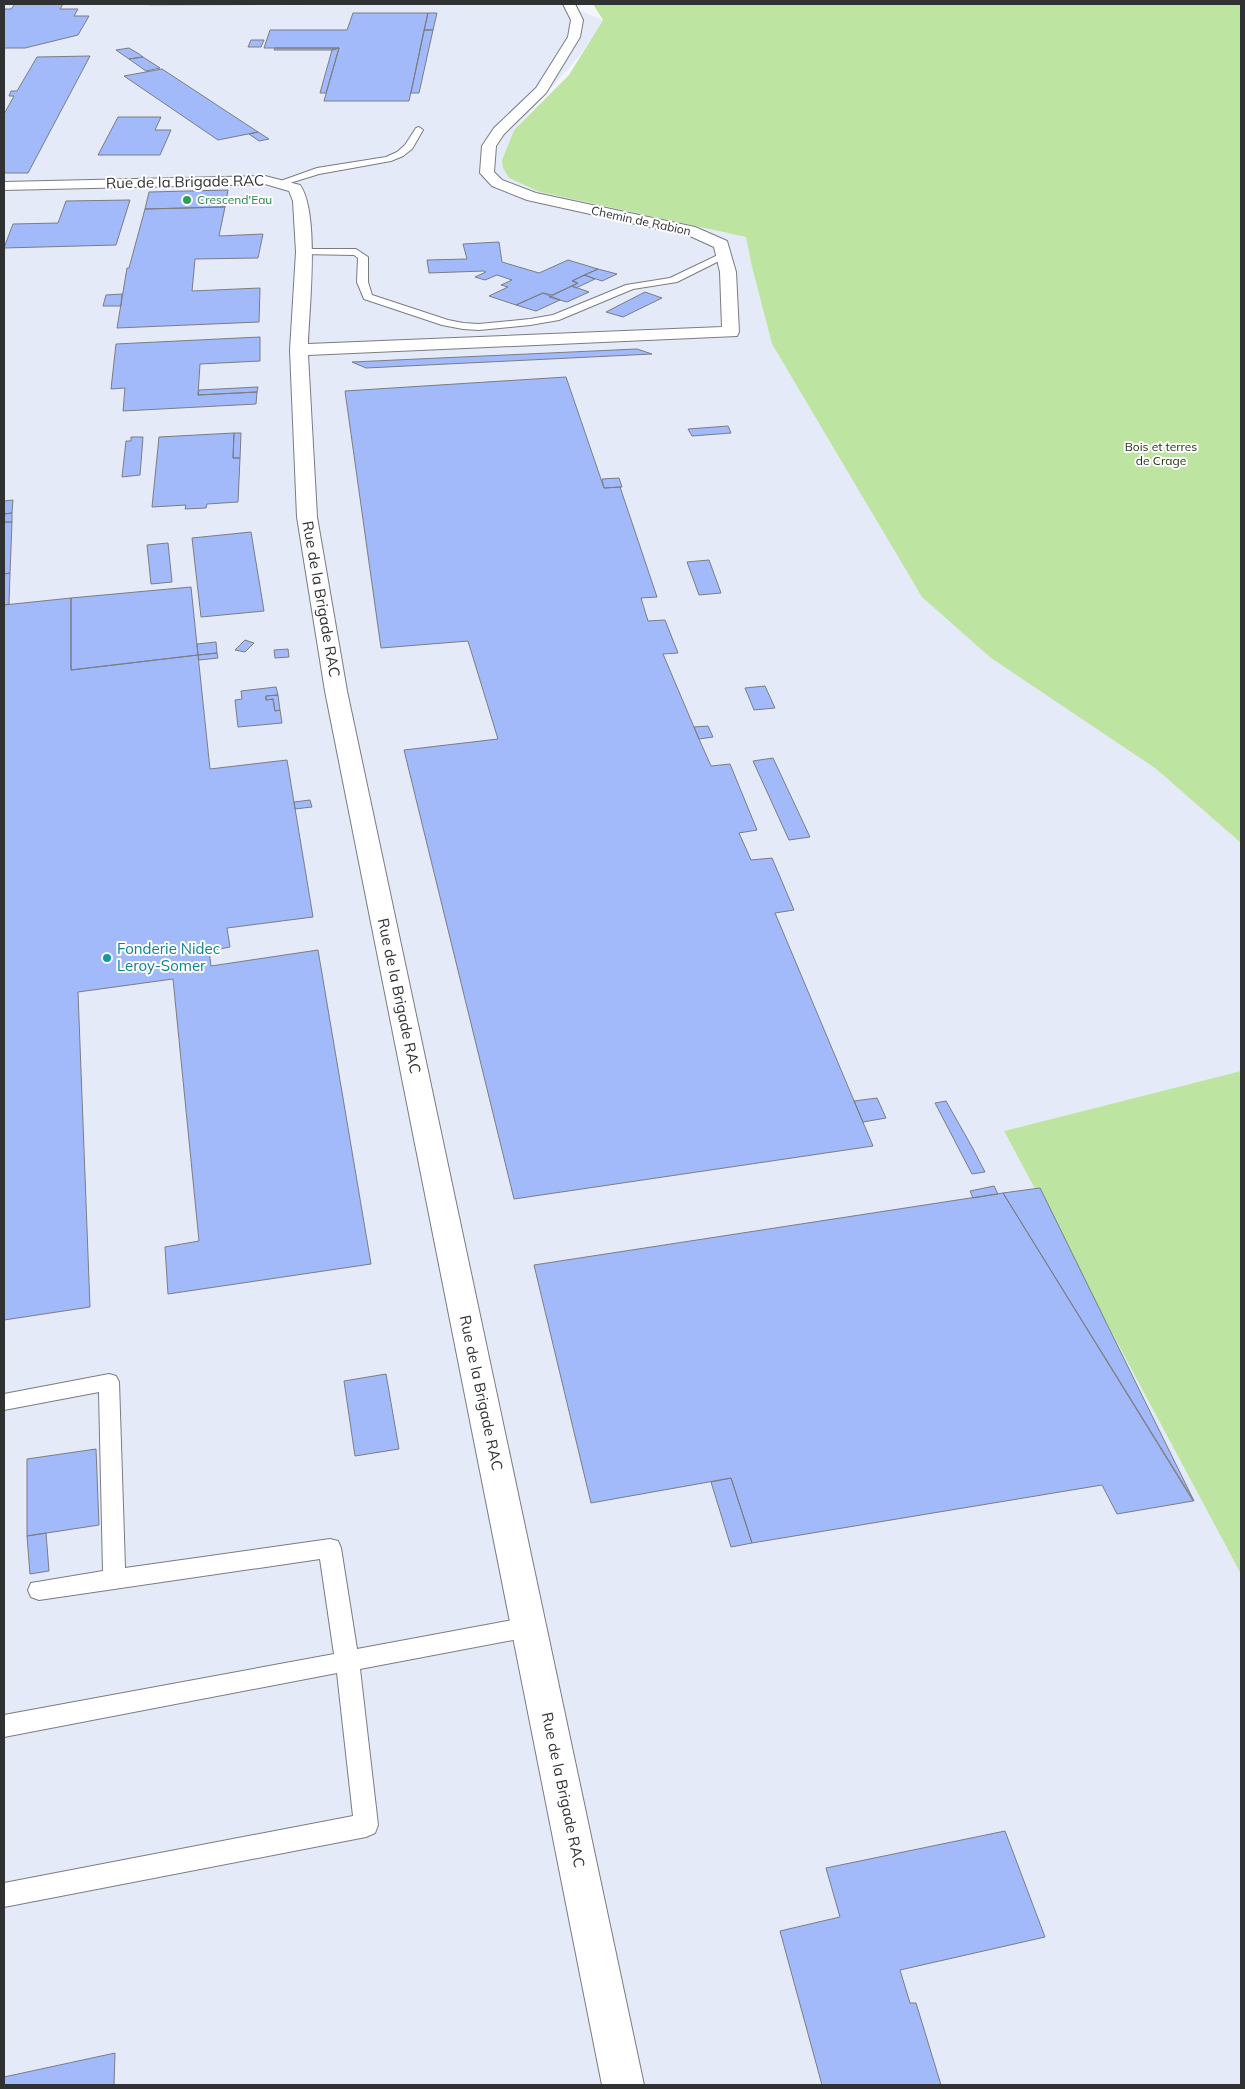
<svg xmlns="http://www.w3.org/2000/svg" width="1245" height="2089" viewBox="0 0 1245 2089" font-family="Mulish,sans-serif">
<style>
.built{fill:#e4eaf8}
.green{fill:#bee4a1}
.building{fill:#a3bafa;stroke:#7b7d84}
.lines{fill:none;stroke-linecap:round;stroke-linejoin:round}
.service-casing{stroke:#7a7c82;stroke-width:2}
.minor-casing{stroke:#7a7c82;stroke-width:2}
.service{fill:#fff;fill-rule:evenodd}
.minor{fill:#fff;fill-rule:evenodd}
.leisure-dot{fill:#2e9e5b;stroke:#fff;stroke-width:2}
.culture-dot{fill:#0f9aa8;stroke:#fff;stroke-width:2}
.labels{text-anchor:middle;stroke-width:4;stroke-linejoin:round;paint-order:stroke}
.far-leisure-label{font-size:12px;fill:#27864d;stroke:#fff;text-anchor:start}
.far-street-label{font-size:12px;fill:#2f3133;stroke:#fff}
.far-park-label{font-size:12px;fill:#223413;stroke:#fff}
.street-label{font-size:15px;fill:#2f3133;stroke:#fff}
.culture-label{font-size:15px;fill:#0d838f;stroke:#fff;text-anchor:start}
</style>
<rect width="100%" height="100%" fill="#f4f6fe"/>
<path class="built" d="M4,4H150V6L563,4L603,20L581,54L514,130L502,160L540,192L746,237L752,267L772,344L851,477L1155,768L1241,843V1071L1004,1131L1241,1574V2085H4Z"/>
<path class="green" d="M150,4H416L149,6Z
M593,4H1241V843L1155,768L991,658L922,597L772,344L752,267L746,237L540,192L509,178L503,168L502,160L514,130L569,75L603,20Z
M1241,1071V1574L1004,1131Z"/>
<path class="building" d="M15,4H63L60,9H78L74,16H89L78,35L25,48H4V11L5,9H11Z
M353,13H428L409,101H324L339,48H264L270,30H347Z
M428,13H437L433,30H424Z
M424,30H433L419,93H411Z
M251,40H264L261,47H248Z
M129,48L139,54L143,57L129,59L116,50Z
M275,48H339L332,50H274Z
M339,48L326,93H320L332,50Z
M90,56L28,173H4V114L14,96H9L11,91H17L37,57Z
M143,57L160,68L146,71L129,59Z
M162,69L258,132L218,140L124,76Z
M118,117H161L155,130H171L160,155H98Z
M258,132L269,139L259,141L249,134Z
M228,190L225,207L145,209L149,192Z
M130,200L116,245L4,248L13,224L58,223L66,201Z
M225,207L219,236L263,234L258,258L195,259L192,291L260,288L259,322L117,328L127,268H129L145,209Z
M499,242L502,262L539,273L568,260L598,269L572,281L578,283L552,295L543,293L516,305L489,296L508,287L501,285L512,280L497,275L485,280L475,277L486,272L484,271L429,273L427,260L467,259L463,244Z
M598,269L617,274L602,281L584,275Z
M584,275L595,279L576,288L572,286L578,283L572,281Z
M572,286L589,292L567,302L549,297Z
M645,292L662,298L623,317L606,312Z
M543,293L560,300L536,311L516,305Z
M122,294L121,306H103L106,295Z
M260,337V361L200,364L198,395L257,392L256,404L123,411L125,388L111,389L116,344Z
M637,349L652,354L366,368L352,362Z
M566,377L604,488L620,487L657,597L641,598L648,621L665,620L678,653L663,654L699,739L711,766L730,764L757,830L739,833L751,860L772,858L794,910L775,913L873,1146L514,1199L404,750L498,739L468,641L381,648L345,391Z
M258,387L257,392L198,395L199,390Z
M728,426L731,433L692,436L688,429Z
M234,433L233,458H240L238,502L207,504L206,508L185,509L186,505L152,507L159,437Z
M234,433H241L240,458H233Z
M131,437H143L140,475L122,477L126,441H131Z
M619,478L622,487L604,488L602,479Z
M13,500L12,513L4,514V501Z
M12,513V522H4V514Z
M4,522H12L10,573L4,574Z
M251,532L264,611L201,617L192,538Z
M168,543L172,582L151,584L147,545Z
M709,560L721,593L699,595L687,562Z
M10,573L9,604L4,605V574Z
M191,587L198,655L71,670V598Z
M71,598V670L198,655L210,769L287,760L313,917L227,928L230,947L209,951L211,966L318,950L371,1264L168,1294L165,1247L199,1241L173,979L78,992L90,1307L4,1320V605Z
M245,640L254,643L245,652L235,650Z
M216,642L217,653L198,655L197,644Z
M288,649L289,657L275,658L274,650Z
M217,653L218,658L199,660L198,655Z
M765,686L775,708L754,710L745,688Z
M276,687L278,695L266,696V700L273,699L275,711L280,710L282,723L238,727L235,700L242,699L241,691Z
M278,695L280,710L275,711L273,699L266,700V696Z
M708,726L713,737L699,739L694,727Z
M773,758L810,837L789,840L753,761Z
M310,800L312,807L295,809L294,802Z
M877,1098L886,1118L863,1122L854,1101Z
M946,1101L972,1147L985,1172L972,1174L935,1103Z
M994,1186L998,1194L973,1198L970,1191Z
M1040,1188L1194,1501L1003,1193Z
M1003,1193L1193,1501L1117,1514L1102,1485L752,1543L731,1478L591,1503L534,1265Z
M386,1374L399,1449L355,1456L344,1381Z
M96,1449L99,1525L27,1536V1459Z
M731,1478L752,1543L731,1547L711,1482Z
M46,1533L49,1571L30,1574L27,1536Z
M1005,1831L1045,1937L900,1970L910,2003H916L941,2085H822L780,1931L840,1917L826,1868Z
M115,2053L114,2085H4V2077Z"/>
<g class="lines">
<g class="service-casing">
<path id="service" d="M419,127L423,130L412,149L403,156L391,161L319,174L280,186L275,183L317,168L386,157L397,152L405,145L416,128Z
M304,249H356L368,257V282L372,295L448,320L463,323L479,324L530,319L553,315L626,285L670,278L720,254L724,253L729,256L677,282L633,289L559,320L530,325L479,330L463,329L442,325L364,299L357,282L358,258L354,255L300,254V250Z
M109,1374L116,1376L119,1382L125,1568L330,1539L338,1541L341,1548L357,1649L529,1617L537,1620L540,1627L537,1634L529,1637L360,1669L378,1825L375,1833L366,1837L4,1907V1883L353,1816L337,1673L4,1737V1715L334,1654L320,1559L39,1600L31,1597L28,1590L31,1583L103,1571L99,1392L4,1410V1394Z"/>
</g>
<g class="minor-casing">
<path id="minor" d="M563,4H575L583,20L580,37L546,93L504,134L496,146L494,172L502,180L536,193L695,227L727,241L736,272L739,332L737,336L308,355L317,517L347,691L644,2085H602L325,691L297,517L290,350L296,252L293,201L289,191L265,184L4,190V182L265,176L300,185C320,213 309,308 308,344L722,327L720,272L714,247L690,236L527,200L492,186L480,173L482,146L494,128L536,88L568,37L571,20Z"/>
</g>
<use href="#service" class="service"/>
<use href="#minor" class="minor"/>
</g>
<circle class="leisure-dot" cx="187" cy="200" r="5"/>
<circle class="culture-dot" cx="107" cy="958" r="5"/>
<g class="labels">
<g class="far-leisure-label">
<text x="197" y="204">Crescend'Eau</text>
</g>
<g class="far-street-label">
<text transform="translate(641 221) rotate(12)" y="4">Chemin de Rabion</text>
</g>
<g class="far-park-label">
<text x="1161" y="451">Bois et terres<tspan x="1161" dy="14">de Crage</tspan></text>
</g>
<g class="street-label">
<text transform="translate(185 182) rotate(-1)" y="5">Rue de la Brigade RAC</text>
<text transform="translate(321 599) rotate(80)" y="5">Rue de la Brigade RAC</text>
<text transform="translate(399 996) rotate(78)" y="5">Rue de la Brigade RAC</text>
<text transform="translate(481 1393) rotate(78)" y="5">Rue de la Brigade RAC</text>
<text transform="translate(563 1790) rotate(78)" y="5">Rue de la Brigade RAC</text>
</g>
<g class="culture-label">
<text x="117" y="954">Fonderie Nidec<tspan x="117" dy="17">Leroy-Somer</tspan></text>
</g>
</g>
<rect width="1245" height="2089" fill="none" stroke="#2f3133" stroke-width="10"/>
</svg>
